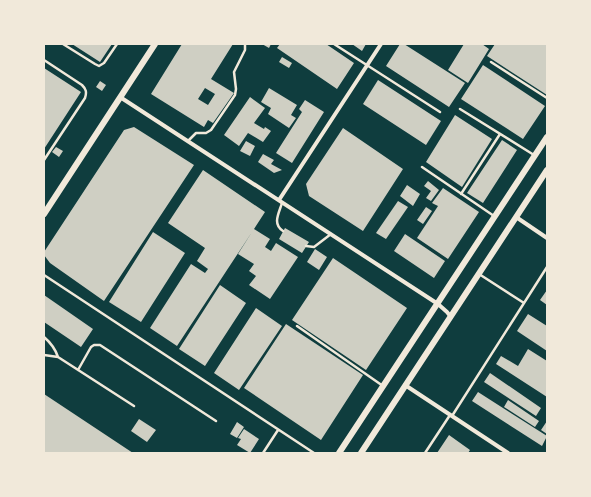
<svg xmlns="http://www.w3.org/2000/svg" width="591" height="497" viewBox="0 0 591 497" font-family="Barlow,sans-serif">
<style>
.building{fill:#cfcfc3;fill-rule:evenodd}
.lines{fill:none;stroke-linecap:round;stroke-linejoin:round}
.service{stroke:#f1e9da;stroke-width:2.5}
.minor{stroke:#f1e9da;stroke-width:4}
.tertiary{stroke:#f1e9da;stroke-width:6}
</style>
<rect width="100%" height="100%" fill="#0f3d3e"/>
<path class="building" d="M72,44H112L100,62Z
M182,44H233L211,79L234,93L213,123L208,120L204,127L151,94ZM205,88L215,94L208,105L198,99Z
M262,44H271L269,48Z
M280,44H326L354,63L337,89L277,48Z
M352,44H366L362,51Z
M400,44H404L465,83L449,107L386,66Z
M464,44H482L489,49L468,83L448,70Z
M495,44H547V95L487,56Z
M282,57L292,63L289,68L279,62Z
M483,65L545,106L523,139L461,99Z
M44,68L81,92L44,149Z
M378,80L441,121L426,145L363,104Z
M100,81L106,85L102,91L96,87Z
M269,88L297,105L291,115L296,118L289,128L268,114L271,108L261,102Z
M250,97L265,108L254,123L264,129L265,127L271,131L263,142L248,133L239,146L224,135Z
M305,100L324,112L292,163L276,153L302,112L299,109Z
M455,115L492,139L462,187L426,162Z
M134,127L194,165L104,301L50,263L44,255V252L124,130Z
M343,128L403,169L363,231L309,196L306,184Z
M502,140L517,150L483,203L467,193Z
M246,141L255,146L250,156L240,151Z
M56,147L63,151L59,157L52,152Z
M263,154L274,160L271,164L282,170L274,173L258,162Z
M203,170L265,212L254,229L270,239L265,247L271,251L276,243L298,257L270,299L249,285L256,276L249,271L254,264L238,254L252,232L177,346L150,328L191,264L205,273L208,269L197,261L205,248L168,223Z
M428,181L439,190L431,201L426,198L431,191L424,186Z
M407,185L420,194L413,206L400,196Z
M443,188L479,212L448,259L417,238L438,206L432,203Z
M398,201L408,207L386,239L376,233Z
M426,207L432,211L423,224L417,220Z
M285,228L309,242L302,253L279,239Z
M153,232L185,253L141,322L109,302Z
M405,234L445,261L434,278L394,251Z
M315,249L327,257L319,270L307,262Z
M333,258L407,308L366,370L292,320Z
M220,285L246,303L205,366L179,349Z
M547,290V305L540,300Z
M44,295L93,329L81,347L44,322Z
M256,308L282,326L239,390L214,373Z
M528,314L547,326V351L517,331Z
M286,324L363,375L321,440L244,388Z
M528,349L547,361V397L496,364L501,356L518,366Z
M490,373L541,408L536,416L484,382Z
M478,392L547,436L542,446L472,401Z
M44,394L133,453H44Z
M508,400L539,421L535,427L504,407Z
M139,419L156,430L147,442L131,431Z
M547,421V434L541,430Z
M237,422L244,427L237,438L230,434Z
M244,429L259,439L250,453L237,445L241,439L238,438Z
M449,435L470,450L468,453H437Z"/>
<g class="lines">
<path class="service" d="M63,44L95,64L99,66L104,63L117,44
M334,44L440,112
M44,60L82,85C86,89 87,92 85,98L44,160
M491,62L547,98
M460,109L534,155
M188,141L196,133H206L211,130L235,95L236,89L234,72L245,50V44
M422,167L494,216
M461,194L500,134
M282,203C279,213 272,224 283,231
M306,246L314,247L331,234
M479,274L524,303
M44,275L314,453
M297,326L383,386
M44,337C51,343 55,348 58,357
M44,355L58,357L134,406
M78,370L91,347L94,345H100L216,421
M452,416L547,267
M263,453L278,430
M425,453L450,415"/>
<path class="minor" d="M120,97L438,304L447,312L451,317
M279,200L381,44
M516,217L547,238
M405,385L508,453"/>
<path class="tertiary" d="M44,214L155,44
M339,453L547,137
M361,453L547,170"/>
</g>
<rect width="591" height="497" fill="none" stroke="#f1e9da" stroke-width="90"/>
</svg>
